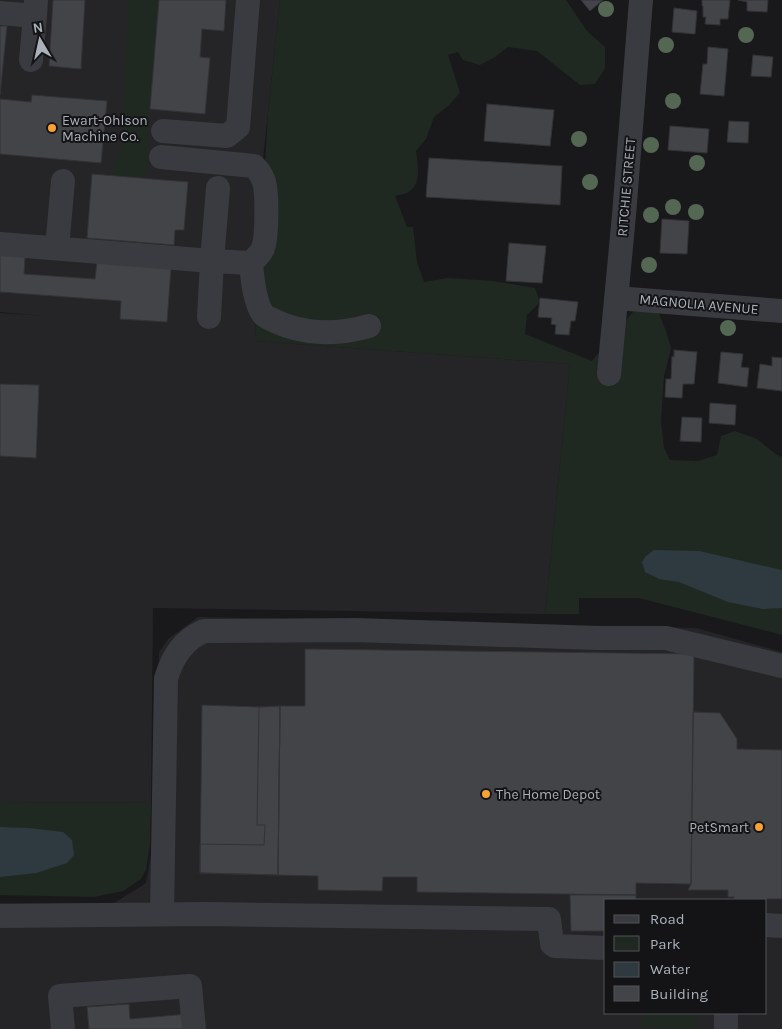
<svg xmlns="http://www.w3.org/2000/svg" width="782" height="1029" viewBox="0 0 782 1029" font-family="Karla,sans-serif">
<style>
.built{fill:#252528;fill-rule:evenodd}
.green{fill:#202921}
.water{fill:#2e3a40}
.building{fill:#434448;stroke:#333337}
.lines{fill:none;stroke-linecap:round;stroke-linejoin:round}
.minor{stroke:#3a3b40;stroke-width:24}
.tree{fill:#536753}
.poi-dot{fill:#f8a233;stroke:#141416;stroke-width:2}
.labels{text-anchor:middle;stroke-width:4;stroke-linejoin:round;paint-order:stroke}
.poi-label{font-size:14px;fill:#abb1bb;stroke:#141416;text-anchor:start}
.street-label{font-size:14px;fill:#abb1bb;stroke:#141416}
</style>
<rect width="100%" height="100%" fill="#19191b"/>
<path class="built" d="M0,0H280L263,159L255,341L570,364L545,614L153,608L151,803L0,802V313L44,316L0,312Z
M198,617L696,628L782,652V1029H0V903H114L146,883L155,832L159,652L168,639ZM606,900H766V1013H606Z"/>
<path class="green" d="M129,0H159L150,109L149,159L144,176L137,178L115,176L112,171L121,152Z
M280,0H566L587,31L605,47V68L595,84L580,85L537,51L508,47L495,57L480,65L463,60L458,52L448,55L460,93L448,106L434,117L426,139L416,151C418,164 422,185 407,193C404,194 399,195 395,196L407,227H413L417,262L424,282L448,278L493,281L535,288L540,302L527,315L525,334L592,361L633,312L657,309L666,331L671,348L664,376L661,422L664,448L670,460L698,461L717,455L721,436L735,431L757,439L777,455L782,457V635L639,598H579V614H545L570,364L255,341L268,113Z
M0,802L151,803L150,844L146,870L141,879L123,891L94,897L0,895Z
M645,1013H697V1029H658V1027H640L641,1022Z"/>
<path class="water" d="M654,550L699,551L782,570V608L763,609L728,602L679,582L659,579L645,572L642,562L646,556Z
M0,827L28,828L63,832L72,840L74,855L67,863L36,873L0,877Z"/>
<path class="building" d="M53,0H85L81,69L49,66Z
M159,0H226L224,31L202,29L200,57L210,58L205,114L150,109Z
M581,0H603L590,11Z
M702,0H730L728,19H720V25L705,24L706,17H703V6H702Z
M738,0H768L767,12L747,11V2Z
M674,8L697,11L695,34L672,32Z
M0,26H7L0,95Z
M708,47L728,49L724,96L700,94L703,64H707Z
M753,55L773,57L771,77L751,76Z
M32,95L107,101L101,163L0,154V99L31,102Z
M487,104L554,110L550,146L484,141Z
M729,121L749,122L748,143L727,142Z
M670,126L709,129L707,153L668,150Z
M429,158L562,166L560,205L426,197Z
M92,174L188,182L184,230H175L174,245L87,238Z
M662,219L689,221L687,254L660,253Z
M509,243L546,246L542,283L506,281Z
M0,255L25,257L24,274L95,279L97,262L171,268L167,322L120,319L121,301L0,292Z
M540,298L578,302L575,321H571L569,335L555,334L556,325L551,324L552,318L538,317Z
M674,350L697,352L694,384H683L682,398L665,397L666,379H671L672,356L674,357Z
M721,352L743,354L741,367L749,368L747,387L718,383Z
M772,357L782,358V391L757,388L760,364L772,366Z
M0,384L39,385L36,458L0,456Z
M710,403L736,405L735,425L709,423Z
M682,417L702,418L701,442L680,441Z
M305,649L694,654L691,884L636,883V895L417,892V877H383L382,891L318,890V876L278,875L280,706H305Z
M202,705L259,707L280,706L278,875L200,873Z
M280,706L278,875L200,873V844L264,845L265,825H257L259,707Z
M693,712L720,713L737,739V749L782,750V899H734V897H728V890H688L691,884Z
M570,895H636V900H606V931H571Z
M129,1004L130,1019L188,1014L189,1029H89L87,1007Z"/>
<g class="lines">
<path class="minor" d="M0,13L35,16L36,0
M31,60L35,16
M163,131L227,136L238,127L248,0
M161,157L254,166C258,170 261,174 263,179C268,190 267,237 263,248C261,254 254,259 251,263L212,261L209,317
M0,244L212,261L218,188
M57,248L63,181
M251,263C252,276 255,306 264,315C267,318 272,319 275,321C304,335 338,335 369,326
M616,298L782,311
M609,374L624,215L641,0
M162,914L166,679C172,657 183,640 204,631L355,630L597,638H666L782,666
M0,916L206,914L549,919L552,944L555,946L606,948
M766,925L782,926
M63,1029L60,996L190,986L194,1029
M726,1029V1013"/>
</g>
<g class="tree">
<circle cx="606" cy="9" r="8"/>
<circle cx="746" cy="35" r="8"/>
<circle cx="666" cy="45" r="8"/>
<circle cx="673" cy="101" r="8"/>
<circle cx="579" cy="139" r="8"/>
<circle cx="651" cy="145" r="8"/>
<circle cx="697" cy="163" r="8"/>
<circle cx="590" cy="182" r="8"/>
<circle cx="673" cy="207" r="8"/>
<circle cx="696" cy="212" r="8"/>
<circle cx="651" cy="215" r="8"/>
<circle cx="649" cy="265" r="8"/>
<circle cx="728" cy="328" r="8"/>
</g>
<g class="poi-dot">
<circle cx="52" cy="128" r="5"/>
<circle cx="486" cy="794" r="5"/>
<circle cx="759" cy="827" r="5"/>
</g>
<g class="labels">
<g class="poi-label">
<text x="62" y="125">Ewart-Ohlson<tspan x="62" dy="16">Machine Co.</tspan></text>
<text x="496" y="799">The Home Depot</text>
<text x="749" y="832" text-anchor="end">PetSmart</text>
</g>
<g class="street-label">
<text transform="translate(626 187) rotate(-85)" y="5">RITCHIE STREET</text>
<text transform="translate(699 304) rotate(5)" y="5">MAGNOLIA AVENUE</text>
</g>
</g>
<rect x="604" y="899" width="162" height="115" fill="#141416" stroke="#505358"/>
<rect x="614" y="915" width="25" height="8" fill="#3a3b40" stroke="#505358"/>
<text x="650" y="924" font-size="15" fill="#abb1bb">Road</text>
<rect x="614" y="936" width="25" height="15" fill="#202921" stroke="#505358"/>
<text x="650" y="949" font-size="15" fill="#abb1bb">Park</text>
<rect x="614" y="962" width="25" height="15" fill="#2e3a40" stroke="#505358"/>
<text x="650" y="974" font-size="15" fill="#abb1bb">Water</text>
<rect x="614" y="986" width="25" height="15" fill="#434448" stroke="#505358"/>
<text x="650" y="999" font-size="15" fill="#abb1bb">Building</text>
<g transform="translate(40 40) rotate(351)" stroke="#141416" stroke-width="4" paint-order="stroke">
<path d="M0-4L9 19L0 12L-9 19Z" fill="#abb1bb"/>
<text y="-8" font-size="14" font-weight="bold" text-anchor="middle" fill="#abb1bb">N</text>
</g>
</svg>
